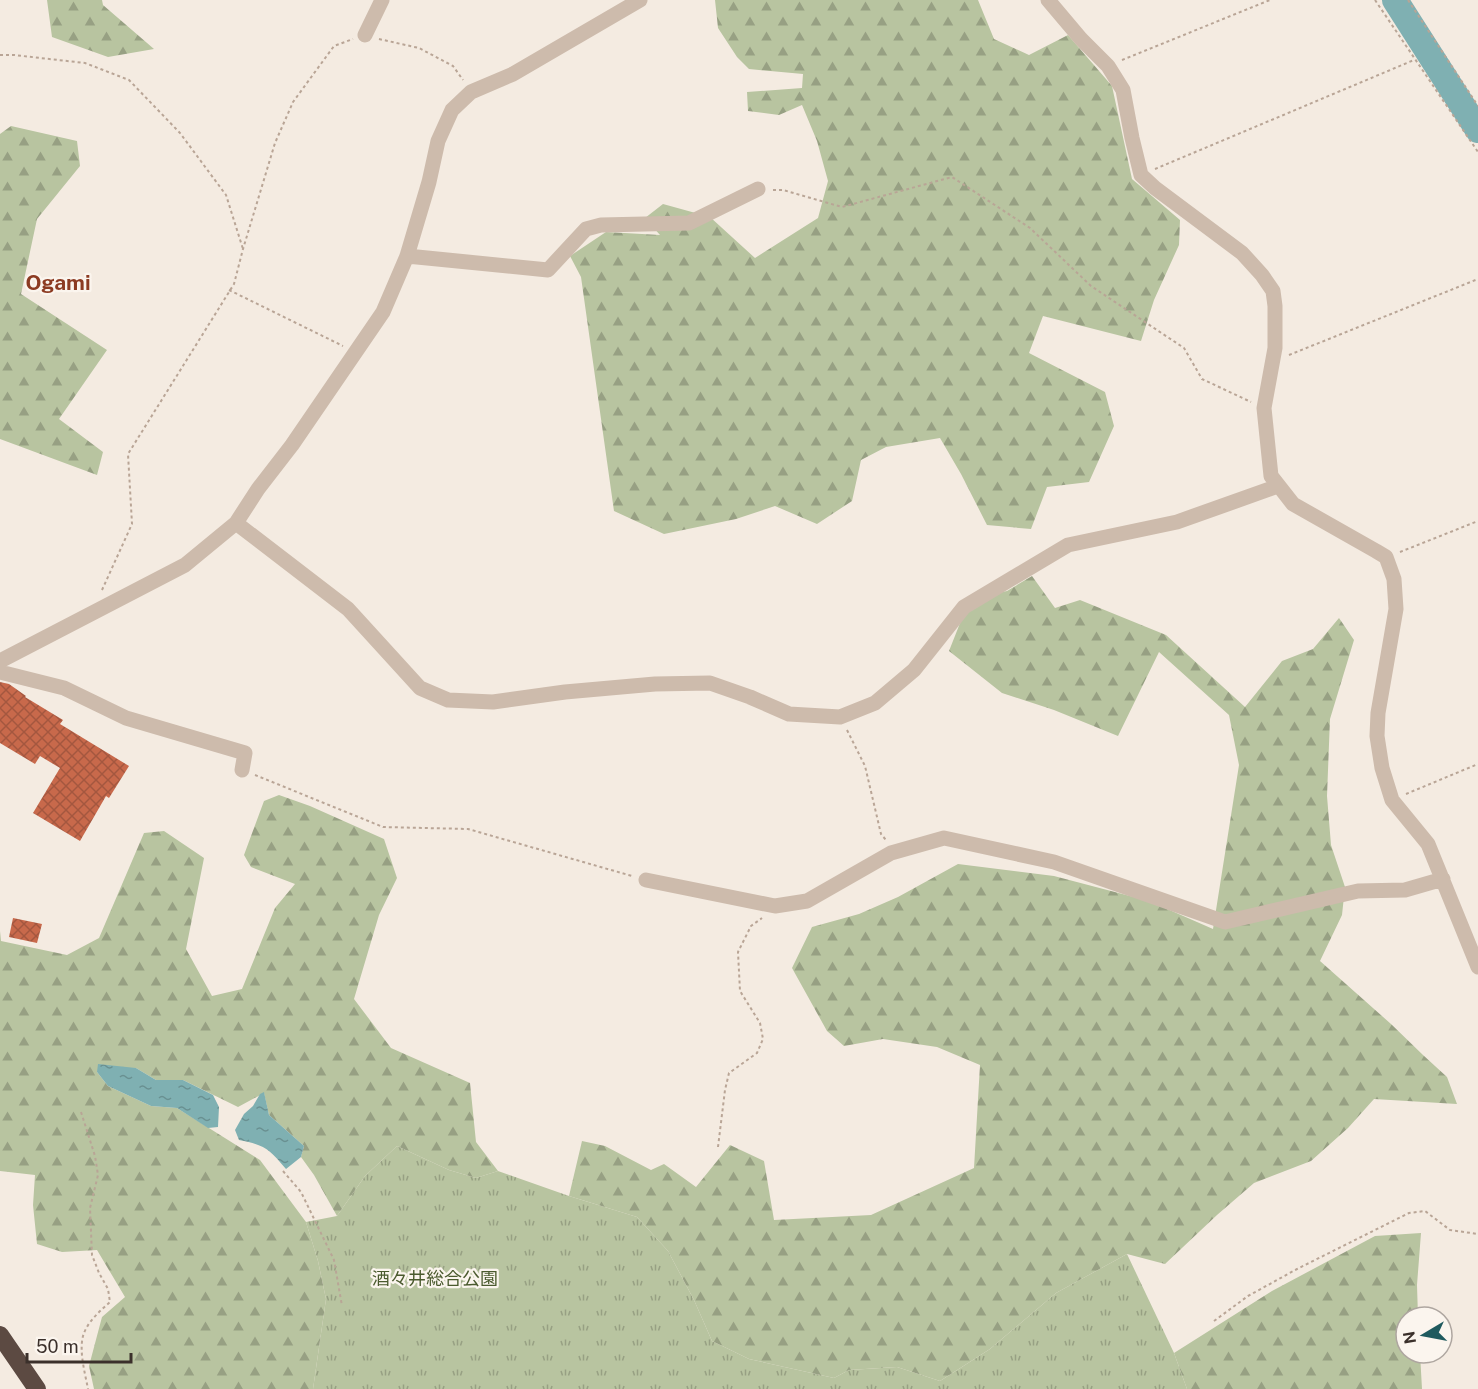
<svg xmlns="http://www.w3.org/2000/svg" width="1478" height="1389" viewBox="0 0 1478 1389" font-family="'Public Sans','Noto Sans JP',sans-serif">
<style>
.grass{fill:url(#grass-tufts)}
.forest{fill:url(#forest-firs)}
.water{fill:url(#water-ripples)}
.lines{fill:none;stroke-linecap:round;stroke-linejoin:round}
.river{stroke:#7fb0b2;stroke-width:26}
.building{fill:url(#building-cross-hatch)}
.path{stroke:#b9a596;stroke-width:2;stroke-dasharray:3 3;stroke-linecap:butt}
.minor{stroke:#cdbbac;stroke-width:15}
.highway{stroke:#5c4a42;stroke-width:18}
.labels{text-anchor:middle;stroke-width:4.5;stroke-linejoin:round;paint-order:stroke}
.park-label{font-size:18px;fill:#4a5a2e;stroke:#fbf5ee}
.quarter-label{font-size:21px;font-weight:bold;fill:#8c3b22;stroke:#fbf5ee}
</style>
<defs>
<pattern id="grass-tufts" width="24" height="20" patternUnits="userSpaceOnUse" patternTransform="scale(1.5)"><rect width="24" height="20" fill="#b8c4a0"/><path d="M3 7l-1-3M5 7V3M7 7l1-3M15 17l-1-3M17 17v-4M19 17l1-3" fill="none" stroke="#97a083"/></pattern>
<pattern id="forest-firs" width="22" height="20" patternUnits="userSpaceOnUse" patternTransform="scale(1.5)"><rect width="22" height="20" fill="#b8c4a0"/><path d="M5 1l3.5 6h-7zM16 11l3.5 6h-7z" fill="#97a083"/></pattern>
<pattern id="water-ripples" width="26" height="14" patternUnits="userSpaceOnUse" patternTransform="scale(1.5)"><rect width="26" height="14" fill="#7fb0b2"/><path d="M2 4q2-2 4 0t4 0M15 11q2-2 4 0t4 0" fill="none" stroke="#699091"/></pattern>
<pattern id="building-cross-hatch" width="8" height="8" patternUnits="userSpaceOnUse" patternTransform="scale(1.5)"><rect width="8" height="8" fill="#c8694b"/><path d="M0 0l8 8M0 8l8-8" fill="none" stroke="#a4573f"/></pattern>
</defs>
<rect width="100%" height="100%" fill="#f4ebe1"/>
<path class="grass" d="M397,1146L449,1170L476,1178L498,1171L569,1196L637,1217L668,1251L694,1300L712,1341L749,1359L834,1378L849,1370L897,1367L940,1381L990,1349L1056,1293L1127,1254L1174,1353L1187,1389H313L326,1299L318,1261L306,1222L337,1216L365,1176Z"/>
<path class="forest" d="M47,0H102L103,5L154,49L108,57L52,37Z
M715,0H978L994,39L1029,55L1068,35L1112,86L1132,179L1180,220L1179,245L1154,300L1141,341L1043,316L1029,353L1105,392L1114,426L1089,482L1047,487L1031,529L987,525L961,474L940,438L886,447L861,460L852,501L817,524L775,506L736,519L664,534L614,511L581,277L570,256L606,232L660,235L645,218L663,204L710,217L755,258L818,218L828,181L817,141L802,105L779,115L748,111L747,92L802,88L803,74L749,69L737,57L718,28Z
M11,126L77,141L80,166L37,219L21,294L107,350L59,419L103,452L97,475L0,439V134Z
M1032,576L1055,608L1080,600L1166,635L1245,707L1282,661L1313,649L1339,618L1354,640L1330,719L1327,796L1331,845L1345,887L1342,915L1320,961L1391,1024L1423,1055L1447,1077L1457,1104L1374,1099L1348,1128L1311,1161L1254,1183L1217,1215L1165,1264L1127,1254L1056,1293L990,1349L940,1381L897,1367L849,1370L834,1378L749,1359L712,1341L694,1300L668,1251L637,1217L569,1196L582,1141L605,1146L651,1170L664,1164L696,1187L730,1145L764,1161L774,1220L871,1215L974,1168L980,1065L937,1047L883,1039L844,1046L827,1031L792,968L812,927L859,914L898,897L958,864L1054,876L1149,901L1213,929L1239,765L1229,715L1159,652L1118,736L1054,710L1002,693L949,651L964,613L992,594L1007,591Z
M279,795L310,806L384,839L397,878L379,915L354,999L391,1048L470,1083L476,1142L498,1171L476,1178L449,1170L397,1146L365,1176L337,1216L314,1175L301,1157L304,1146L269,1115L264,1093L238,1107L183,1080H156L136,1068L97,1072L108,1086L151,1106L177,1108L260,1160L306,1222L318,1261L326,1299L313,1389H94L89,1366L102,1317L125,1297L97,1250L62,1252L37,1244L33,1205L35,1175L0,1171V931L1,941L67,955L99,938L144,833L164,831L204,858L186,949L212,996L242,989L275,908L295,884L251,867L244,855L264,801Z
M1421,1233L1417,1285L1418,1317H1406V1353H1420L1422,1389H1187L1174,1353L1272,1291L1375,1236Z"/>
<path class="water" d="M98,1064L136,1068L156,1080H183L213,1095L219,1107L218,1127L208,1128L177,1108L151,1106L108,1086L97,1072Z
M264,1092L269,1115L304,1146L301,1157L286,1169C269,1149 265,1145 239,1140L235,1130L244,1114L253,1106L260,1094Z"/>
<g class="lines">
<path class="river" d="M1395,0L1478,130"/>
</g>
<path class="building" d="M0,682L9,684L26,696L25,697L63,720L60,724L129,766L109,798L106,796L80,841L33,813L60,768L40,756L35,764L0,743Z
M13,918L42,924L37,943L9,937Z"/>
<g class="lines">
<path class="path" d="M1375,0L1478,152
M1408,0L1478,106
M379,39L419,48L453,66L463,80
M0,55H14L85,63L129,80L180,133L226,195L243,249
M1122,60L1270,0
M1155,169L1414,60
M773,190H783L842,207L952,177L1030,228L1091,286L1184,348L1202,379L1251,402
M229,290L343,346
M1289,355L1478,279
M1400,552L1478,521
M102,590L132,524L128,454L234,284L243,249L275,143L293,102L334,46L353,39
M847,730L865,766L881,834L886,840
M255,775L383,827L468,829L632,876
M1406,794L1478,764
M81,1112L95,1156L98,1175L90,1208L92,1255L99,1273L108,1289L110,1302C100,1311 87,1322 83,1336C79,1352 85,1373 88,1389
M718,1147L725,1090L729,1073L757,1053L763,1039L760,1023L740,991L738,952L751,926L762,918
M283,1171L301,1192L334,1260L342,1306
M1214,1321L1248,1296L1297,1269L1409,1213L1425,1211L1450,1230L1478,1234"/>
<path class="minor" d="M1048,0L1081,39L1108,66L1123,90L1132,138L1141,175L1155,188L1242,253L1262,275L1273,291L1275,306V348L1264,408L1271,476L1293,504L1376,551L1386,557L1394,579L1396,609L1378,713L1377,736L1382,768L1392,800L1428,844L1478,967
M365,35L382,0
M407,256L548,270L586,229L601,225L689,223L758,189
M236,523L348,609L420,688L448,700L493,702L565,692L655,684L710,683L750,697L789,714L840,717L875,703L914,670L964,607L1068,545L1177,522L1278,486
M0,661L185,565L236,523L258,489L292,445L383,312L407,256L429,182L438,141L452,110L471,92L513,74L640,0
M0,672L64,688L126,718L245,753L242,770
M646,880L775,906L807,901L891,853L944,838L1054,862L1225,922L1358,891L1405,890L1443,879"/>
<path class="highway" d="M0,1335L37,1389"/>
</g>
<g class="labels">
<g class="park-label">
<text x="435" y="1285">酒々井総合公園</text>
</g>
<g class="quarter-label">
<text x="58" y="290">Ogami</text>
</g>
</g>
<g transform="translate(1424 1335) rotate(260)"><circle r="28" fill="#fbf5ee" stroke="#aea6a0" stroke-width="1.5"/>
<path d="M0-4.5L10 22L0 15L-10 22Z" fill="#1f5a5e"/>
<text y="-9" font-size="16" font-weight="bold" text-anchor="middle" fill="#3b302b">N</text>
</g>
<path d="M27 1353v9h104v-9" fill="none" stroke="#3b302b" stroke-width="3"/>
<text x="36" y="1353" font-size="18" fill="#3b302b" stroke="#fbf5ee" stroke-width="4.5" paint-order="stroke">50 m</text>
</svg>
